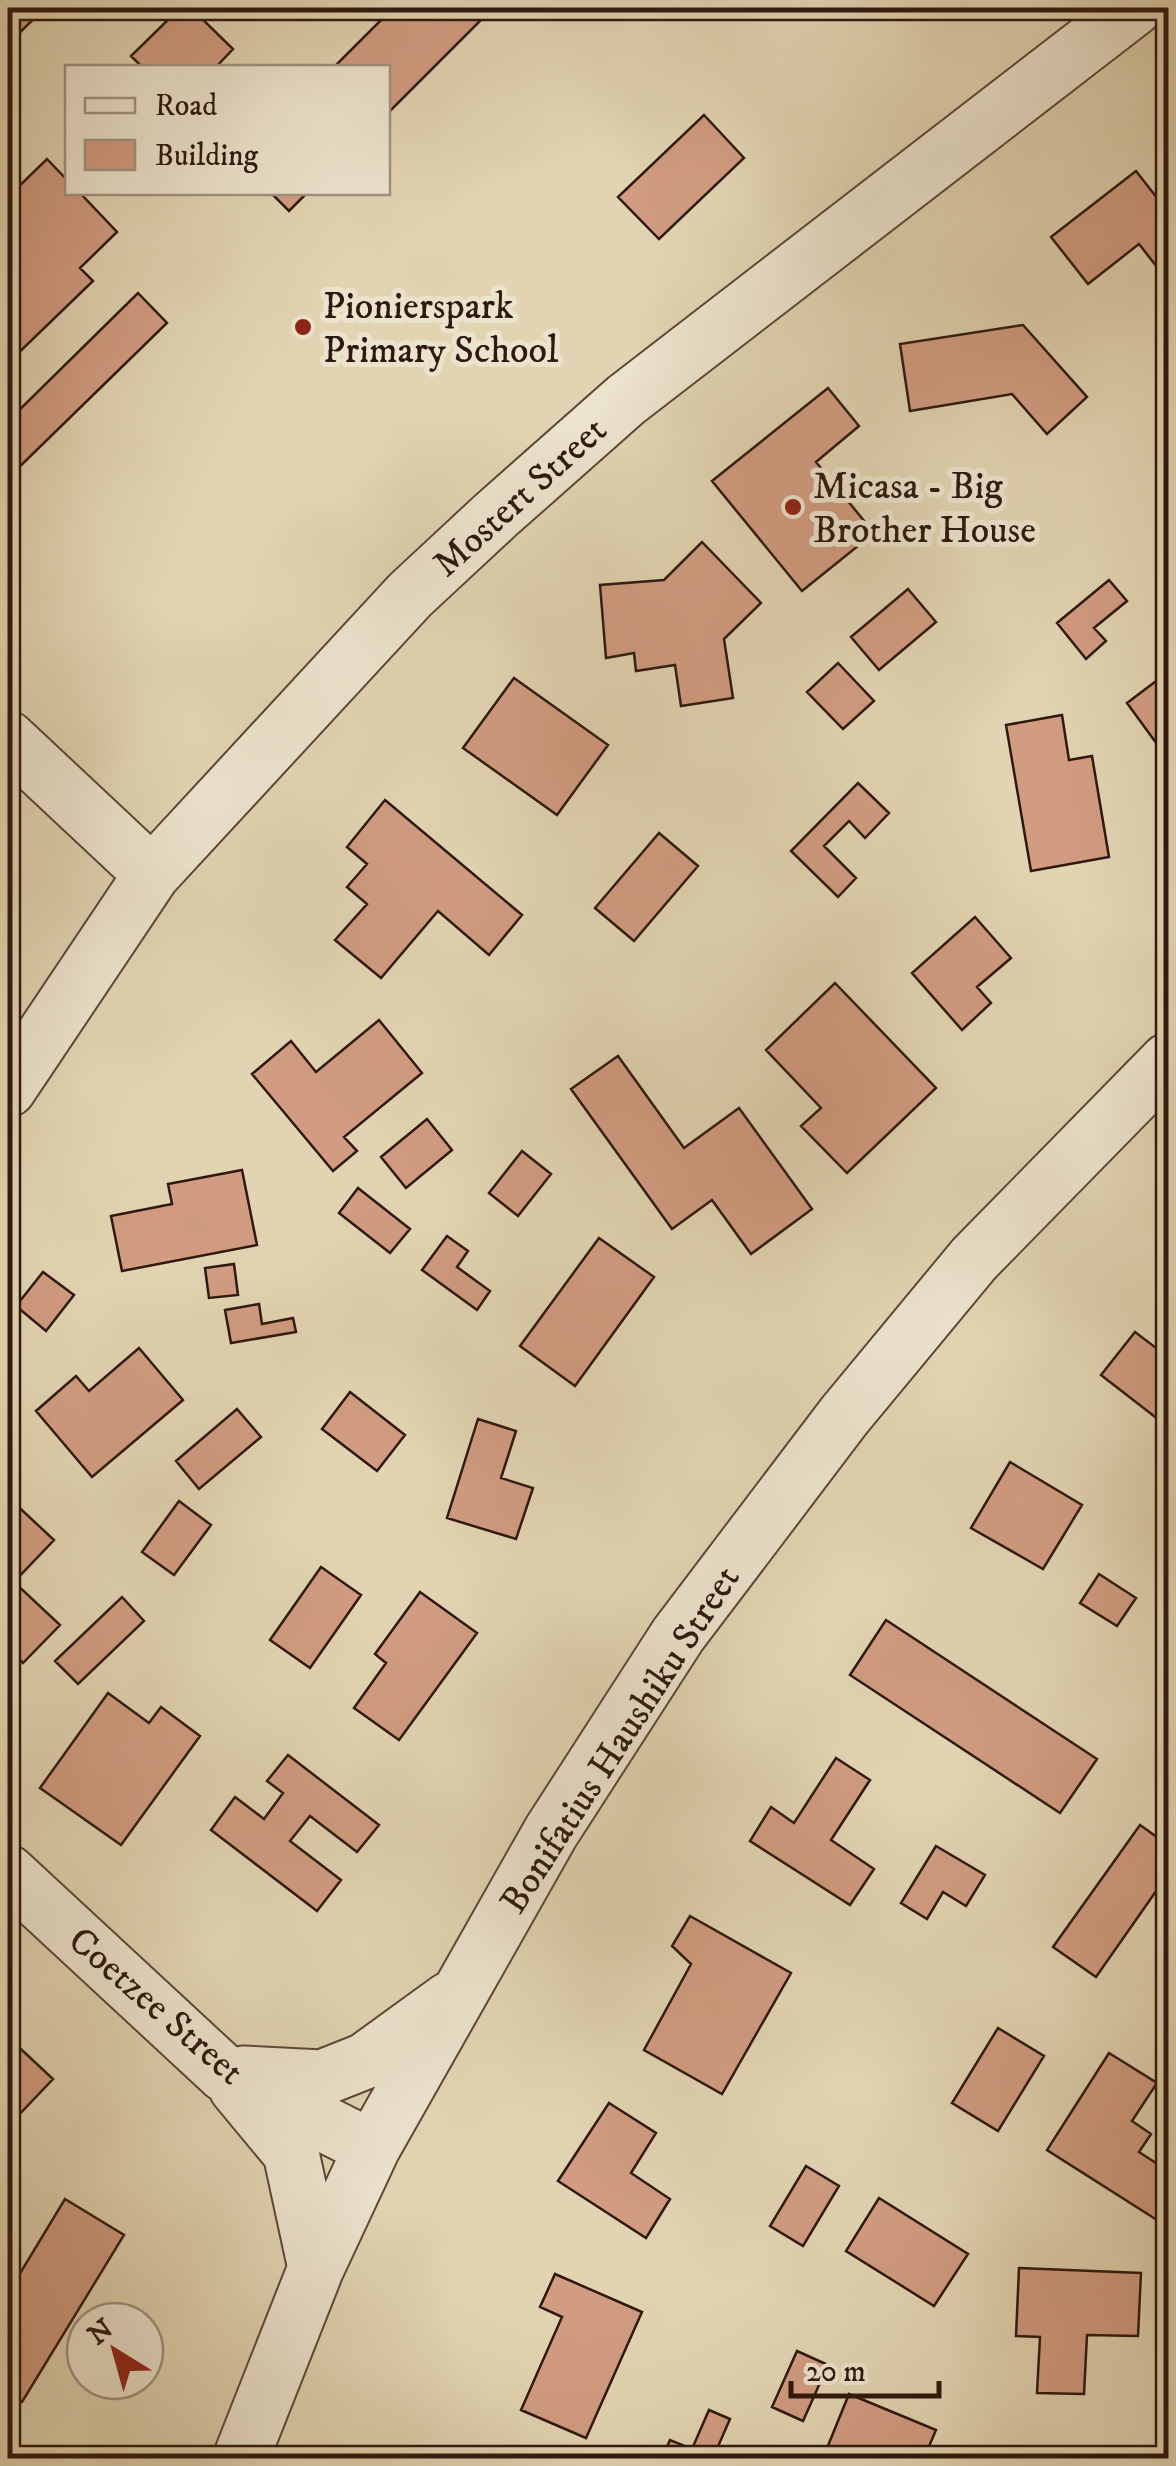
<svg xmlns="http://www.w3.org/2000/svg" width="1176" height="2466" viewBox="0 0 1176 2466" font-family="'IM FELL DW Pica',serif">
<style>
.building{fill:#d19c81;stroke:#2e180f;stroke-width:2.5}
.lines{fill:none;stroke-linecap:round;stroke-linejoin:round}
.minor-casing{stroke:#5b4738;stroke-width:59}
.minor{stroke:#ece3cd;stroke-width:55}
.poi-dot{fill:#8f2418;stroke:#ece3cd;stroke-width:4}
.labels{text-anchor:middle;stroke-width:10;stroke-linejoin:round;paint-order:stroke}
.poi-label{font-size:38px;fill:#2e180f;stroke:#ece3cd;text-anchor:start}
.street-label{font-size:38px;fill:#2e180f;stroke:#ece3cd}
</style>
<rect width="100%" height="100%" fill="#e2d4b2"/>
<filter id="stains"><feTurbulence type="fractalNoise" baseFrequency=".002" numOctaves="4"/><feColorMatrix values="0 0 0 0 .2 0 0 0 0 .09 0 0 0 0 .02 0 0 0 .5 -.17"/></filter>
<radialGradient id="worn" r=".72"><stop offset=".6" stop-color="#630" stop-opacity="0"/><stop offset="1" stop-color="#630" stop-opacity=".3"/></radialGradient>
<path class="building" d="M8,8H45L8,44Z
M180,8H205L198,15L233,49L215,68H143L131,56Z
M393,8H493L388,113V68H333Z
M704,115L744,158L659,239L618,197Z
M47,159L68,181V192H79L117,232L80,268L93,281L8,363V192L10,195Z
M1136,171L1168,212V272L1164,276L1139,244L1088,284L1051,237Z
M270,192H308L289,211Z
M138,293L167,323L8,478V421Z
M1023,325L1087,397L1047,434L1012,394L910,411L900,344Z
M828,388L859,426L816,462L874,533L802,591L712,481Z
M702,542L761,603L724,639L733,698L681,706L675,665L636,671L634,653L606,658L600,585L664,580Z
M1109,580L1127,601L1094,628L1106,641L1086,659L1057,623Z
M908,589L936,622L879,670L851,637Z
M838,663L874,701L843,729L807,692Z
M1168,672V746L1162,751L1127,703Z
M514,678L608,745L557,815L463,748Z
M1062,715L1069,760L1092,756L1109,857L1031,871L1006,725Z
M858,783L889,813L865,838L849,821L824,846L856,878L838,897L791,851Z
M385,800L522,915L489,955L438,911L381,978L335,940L367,904L347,887L367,864L347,847Z
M659,833L698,866L634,941L595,908Z
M975,917L1011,958L977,987L991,1003L962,1030L912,973Z
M835,983L936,1088L847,1173L801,1126L821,1108L766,1050Z
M379,1020L422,1073L344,1137L357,1151L333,1171L252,1074L291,1041L316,1072Z
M618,1056L684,1148L739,1108L812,1209L751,1254L712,1200L672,1229L571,1089Z
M427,1119L452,1150L406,1188L381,1157Z
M522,1151L551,1174L518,1216L489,1193Z
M242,1170L257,1245L122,1271L111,1216L172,1204L168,1184Z
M358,1188L410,1229L390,1253L339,1213Z
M447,1236L468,1251L457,1267L490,1291L477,1310L422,1270Z
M599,1238L654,1277L575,1386L520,1346Z
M234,1264L238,1295L209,1298L205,1268Z
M43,1272L74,1295L46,1331L16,1306Z
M259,1304L262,1324L293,1318L296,1332L231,1343L225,1310Z
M1135,1332L1168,1357V1427L1101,1375Z
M139,1348L183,1400L92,1477L36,1411L76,1376L89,1391Z
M350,1392L405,1435L377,1471L322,1429Z
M237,1409L261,1437L199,1489L176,1461Z
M478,1419L516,1431L501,1478L533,1488L516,1539L447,1518Z
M1010,1462L1082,1505L1043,1569L971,1528Z
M10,1499L54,1540L14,1582L60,1625L23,1663L8,1648V1502Z
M179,1501L211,1525L174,1575L142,1552Z
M321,1567L361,1595L310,1668L270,1640Z
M1099,1574L1136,1598L1117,1626L1080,1603Z
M420,1592L477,1633L399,1740L354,1708L386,1663L375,1654Z
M122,1597L144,1621L78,1684L55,1661Z
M886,1620L1097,1759L1060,1813L850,1675Z
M108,1693L149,1723L161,1707L200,1736L121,1845L40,1788Z
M288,1755L379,1825L357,1852L310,1816L290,1841L341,1880L317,1911L211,1830L235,1797L264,1819L283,1793L267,1781Z
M836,1758L870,1780L831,1840L874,1869L850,1905L750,1841L771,1807L794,1823Z
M1140,1825L1168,1845V1874L1096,1977L1053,1947Z
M936,1846L985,1875L966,1906L943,1892L927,1919L901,1903Z
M690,1916L791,1973L722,2094L644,2050L691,1964L672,1946Z
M998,2028L1044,2056L998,2131L952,2103Z
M8,2037L53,2079L14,2120L8,2114Z
M1109,2053L1157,2083L1132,2121L1151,2134L1139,2152L1168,2171V2227L1047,2150Z
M609,2103L656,2133L631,2173L670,2199L646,2238L558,2181Z
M806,2166L839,2186L803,2246L770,2226Z
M879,2198L968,2254L934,2306L846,2251Z
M65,2199L124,2235L22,2402L8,2393V2282L13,2285Z
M1019,2268L1141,2273L1138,2336L1087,2335L1084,2394L1037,2393L1040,2337L1016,2336Z
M555,2274L642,2312L586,2438L521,2410L562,2317L540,2307Z
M797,2351L828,2365L803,2421L772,2407Z
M849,2394L936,2430L924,2458H823Z
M709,2410L730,2419L713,2458H662L670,2440L692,2449Z"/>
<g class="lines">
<g class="minor-casing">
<path id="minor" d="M8,739L152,874
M8,1089L152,874L410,595L496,515L626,400L1134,8
M8,1873L225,2074L372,2148
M243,2074L322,2078L365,2061L449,2000
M237,2088L291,2153L316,2268
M241,2458L316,2268L372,2148L551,1832L678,1635L844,1416L974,1259L1168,1061"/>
</g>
<use href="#minor" class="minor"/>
</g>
<g class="poi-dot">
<circle cx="303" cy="327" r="10"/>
<circle cx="793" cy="507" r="10"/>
</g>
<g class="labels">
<g class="poi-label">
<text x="323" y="318">Pionierspark<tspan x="323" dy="44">Primary School</tspan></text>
<text x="813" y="498">Micasa - Big<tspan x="813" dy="44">Brother House</tspan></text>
</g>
<g class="street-label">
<text transform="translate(519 496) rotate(-42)" y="13">Mostert Street</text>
<text transform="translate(619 1739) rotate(-57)" y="13">Bonifatius Haushiku Street</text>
<text transform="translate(157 2005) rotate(41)" y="13">Coetzee Street</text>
</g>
</g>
<rect width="1176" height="2466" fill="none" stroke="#e2d4b2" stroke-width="40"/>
<rect x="10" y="10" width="1156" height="2446" fill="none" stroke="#2e180f" stroke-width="5"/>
<rect x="20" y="20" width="1136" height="2426" fill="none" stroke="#2e180f" stroke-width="2.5"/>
<rect x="65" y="65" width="325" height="130" fill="#ece3cd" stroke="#a09281" stroke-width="2.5"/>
<rect x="85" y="98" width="50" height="15" fill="#ece3cd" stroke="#a09281" stroke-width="2.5"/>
<text x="155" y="115" font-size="30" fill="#2e180f">Road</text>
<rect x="85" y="140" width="50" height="30" fill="#d19c81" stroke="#a09281" stroke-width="2.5"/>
<text x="155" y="165" font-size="30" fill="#2e180f">Building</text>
<g transform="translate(115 2351) rotate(323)"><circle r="48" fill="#ece3cd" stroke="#a09281" stroke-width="2.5"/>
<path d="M0-8L18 38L0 25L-18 38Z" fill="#8f2418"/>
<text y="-15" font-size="28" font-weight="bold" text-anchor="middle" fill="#2e180f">N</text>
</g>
<path d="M791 2381v15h148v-15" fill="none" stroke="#2e180f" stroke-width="5"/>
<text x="806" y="2381" font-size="30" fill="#2e180f" stroke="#ece3cd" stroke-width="8" paint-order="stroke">20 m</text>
<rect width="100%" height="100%" filter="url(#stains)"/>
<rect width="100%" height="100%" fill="url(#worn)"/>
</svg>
